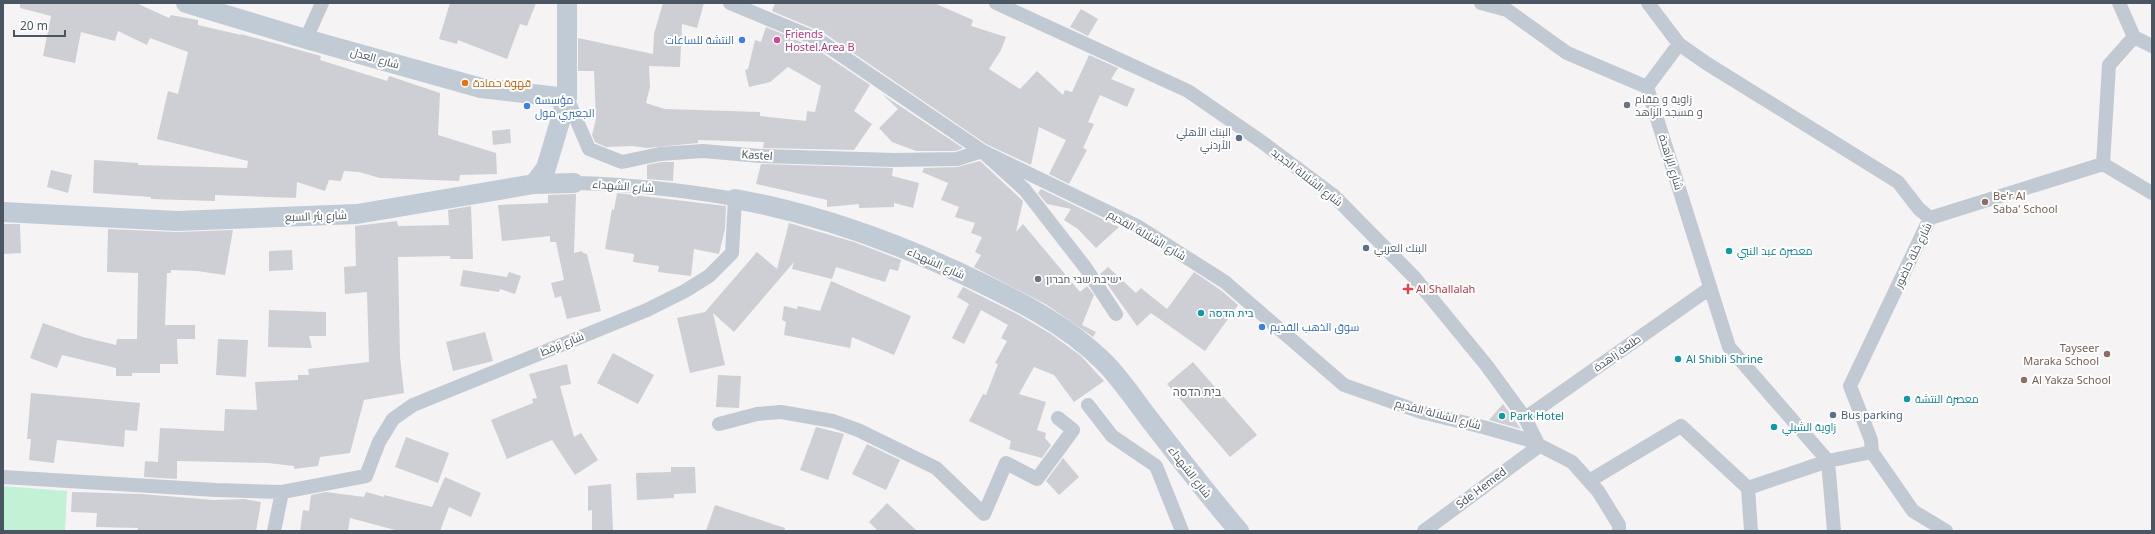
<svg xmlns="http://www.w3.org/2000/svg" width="2155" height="534" viewBox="0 0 2155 534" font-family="'Noto Sans',Cairo,Heebo,sans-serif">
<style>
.green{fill:#c3f1d5}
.building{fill:#cdcfd5}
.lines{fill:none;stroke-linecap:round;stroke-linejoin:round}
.street{stroke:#c1cad2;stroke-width:14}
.secondary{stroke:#c1cbd6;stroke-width:20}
.shop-dot{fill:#3f7fe0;stroke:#fff;stroke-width:1.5}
.hotel-dot{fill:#d1479c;stroke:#fff;stroke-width:1.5}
.food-dot{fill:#e8710a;stroke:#fff;stroke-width:1.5}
.worship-dot{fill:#6b7280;stroke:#fff;stroke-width:1.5}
.service-dot{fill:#5c6f8a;stroke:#fff;stroke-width:1.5}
.education-dot{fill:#8d6e63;stroke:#fff;stroke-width:1.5}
.culture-dot{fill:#0f9aa8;stroke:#fff;stroke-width:1.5}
.health-dot{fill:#e0444e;stroke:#fff;stroke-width:1.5}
.labels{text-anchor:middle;stroke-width:4;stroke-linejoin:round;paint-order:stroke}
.hotel-label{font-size:11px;fill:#b23c85;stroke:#fff;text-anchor:start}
.shop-label{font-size:11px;fill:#366cbe;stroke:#fff;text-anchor:start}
.street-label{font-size:11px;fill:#4a5661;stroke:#fff}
.food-label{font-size:11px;fill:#c56008;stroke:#fff;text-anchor:start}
.worship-label{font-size:11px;fill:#5b616d;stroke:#fff;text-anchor:start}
.service-label{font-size:11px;fill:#4e5e75;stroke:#fff;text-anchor:start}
.education-label{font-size:11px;fill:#785e54;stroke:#fff;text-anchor:start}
.culture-label{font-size:11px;fill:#0d838f;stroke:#fff;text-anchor:start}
.health-label{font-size:11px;fill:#be3a42;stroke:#fff;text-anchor:start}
.neighbourhood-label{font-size:12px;fill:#5f6368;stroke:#fff}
</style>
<rect width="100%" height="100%" fill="#f5f3f3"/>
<path class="green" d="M3,486L67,491L65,531H3Z"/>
<path class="building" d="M20,3H136L169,18L171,15L198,20V25L241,35V34L321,56L320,60L387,81L389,76L440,93L438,135L496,153L497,174L460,175L459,181L380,178L359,172L344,171L341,181L329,180L325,191L297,182L296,198L215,195V201L151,199V197L93,193L94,160L138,163V165L247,168L248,161L157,139L168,91L178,94L188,52L150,38L147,45L118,31L115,41L81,32L75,63L43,56L51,16L20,8Z
M450,3H536L527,26L520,24L507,59L458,40L457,44L439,39Z
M663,3H704L697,28L682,24L680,67L649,66L650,87L646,103L665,109L760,112V116L806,121L807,111L815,112L821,86L788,67L770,82L749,87L745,70L748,69L755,40L761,42L766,27L815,48L870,85L854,111L872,124L854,150L763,148L764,142L698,140V143L647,148L632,146L606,147L595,142L592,135L596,119L594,71H578V38L653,54L654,34Z
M775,3H934L973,20L971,26L1006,37L1001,50L989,69L1020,89L1037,71L1063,95L1065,90L1072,92L1089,55L1118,68L1111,79L1135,89L1127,107L1100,95L1088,122L1094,124L1083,148L1087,150L1069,184L1049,174L1066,140L1039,127L1031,165L986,144L824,33L772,11Z
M1081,9L1098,19L1088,36L1070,27Z
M882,94L963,148L956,151H916L892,142L879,128L898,109Z
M510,129L511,143L493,145L492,131Z
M980,161L1023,201L1016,232L1023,224L1080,292L1087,286L1094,295L1082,325L1096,332L1093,337L1047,305L974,267L981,255L975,252L982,237L971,233L975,223L955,217L959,207L941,200L948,183L922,172L924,168L957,167Z
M661,162H674L673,181L647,179V165Z
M761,164L893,168L892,176L919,183L913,208L894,203V207L859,208V204L827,207V200L756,184Z
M51,170L72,175L68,193L47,187Z
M1041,189L1119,227L1096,248L1078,229L1064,220L1071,209L1047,204L1038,193Z
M617,193L726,206L725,229L719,254L694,249L691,276L658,272L659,266L633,262L634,254L605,249L612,209L614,210Z
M576,194L574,253L582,251L583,253L587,254L601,311L567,319L561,296L555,298L551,283L564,280L556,242H550V236L502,241L498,205L548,203V195Z
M471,206L473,259H450V256L398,257L400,357L404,393L364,400L350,453L320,457L318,466L294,469V466L268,463L177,461V479L144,477L145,461L158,462L160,428L224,431L225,409L257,410L255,382L298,380V375H309L308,369L369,362L367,292L345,294L344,267L356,266L355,226L397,221L398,226L449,225L448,210Z
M789,223L854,242L901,260L898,271L890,269L885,282L836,267L832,279L792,269L794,262L734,332L713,313L725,365L690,373L677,318L705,312L757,252L777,269Z
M3,224H20L21,253L3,254Z
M108,229L176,232L233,230L225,275L197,271L171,270V273H167L165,325H195V339H177L178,364H160V373H132V376H116V368L62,355L57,368L30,358L43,323L83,337L116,345L117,339H137L138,273L107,272Z
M292,250L293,270L269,271V251Z
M1108,267L1136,293L1141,288L1167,309L1194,272L1222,291L1238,305L1205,351L1151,313L1137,326L1100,274Z
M463,270L507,277L509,272L521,276L515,294L500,289L499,292L460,286Z
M831,281L911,316L894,355L852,337L850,348L784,335L786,322L782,320L784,306L797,309L798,306L820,311Z
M963,287L1019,315L1051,334L1081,356L1104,381L1074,402L1054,375L1034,367L1019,394L1046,402L1037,430L1046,433L1045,438L1051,445L1042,458L1009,449L1011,441L969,421L983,394L986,395L998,364L995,363L1007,341L1001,338L1008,325L981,310L964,344L952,338L969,304L957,297Z
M269,310L326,312V336H309L312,348L268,347Z
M485,332L493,361L453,371L446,342Z
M218,339L248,340L246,377L216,375Z
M613,353L654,375L638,404L597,383Z
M1193,362L1257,435L1230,457L1167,384Z
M567,364L571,384L560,386L574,437L581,433L598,460L575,475L552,440L507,459L491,420L533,403L532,399L537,398L529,374Z
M718,375L741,376L739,408L716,407Z
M31,393L140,403L137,431L125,430L124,447L57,440L54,463L29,460L31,439H27Z
M1503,404L1521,429L1489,420Z
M816,427L844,434L828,480L800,470Z
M406,437L449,453L438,483L395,467Z
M867,444L900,460L886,490L852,474Z
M1063,458L1079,477L1059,495L1046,481Z
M671,467H695L696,493L674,494V498L637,500L636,473L671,472Z
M445,477L481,493L471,517L449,507L440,531H399L350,518L348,531H300L303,510L309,511L311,495L326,492L364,497L366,492L384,497V495L432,507Z
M611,484L613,531H592V510L588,511V486Z
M72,492L141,494L214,500L244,499L261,502L256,531H137L138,528L96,527L97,513L71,512Z
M887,503L917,531H878L869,522Z
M715,505L785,528L784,531H706Z"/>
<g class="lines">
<path class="street" d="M730,3L819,40L982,151L1137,226L1225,282L1344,385L1421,412L1483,427L1529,440L1572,462L1598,491L1619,525V531
M996,3L1188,91L1262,142L1333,195L1414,277L1487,366L1525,418L1539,446
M1481,3L1507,10L1567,53L1647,87L1729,347L1828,461L1834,531
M1648,3L1679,44L1706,63L1898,182L1919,209L1930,218
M2134,37L2152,46
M306,39L322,3
M1647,87L1679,44
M567,98L589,149L622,162L660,154L703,151L761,156L894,160L957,159L982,151L1025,190L1085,267L1116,314
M2103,164L2152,193
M1088,405L1112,436L1156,466L1182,531
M1525,418L1710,288
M719,424L757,414L781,412L833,421L858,430L936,468L984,514L1006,463L1037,479L1073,430L1058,418
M1872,452L1913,511L1946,531
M3,477L216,490L282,492L366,476L379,442L393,419L413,405L647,310L685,291L709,276L732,253L735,199C682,190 628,184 574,183
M1589,481L1681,426L1748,488L1828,461L1872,452L1871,440L1850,386L1930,218L2103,164L2109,65L2134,37L2119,3
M1748,488L1751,531
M274,531L282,492
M1424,531L1539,446"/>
<path class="secondary" d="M186,3L306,39L481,88L567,98
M534,184L574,183
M735,199C819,214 898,243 975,280C1019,301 1066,325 1102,360C1119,376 1133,398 1147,416C1177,455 1207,494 1239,531
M3,212L177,221L357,214L534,184L546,168L567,98V3"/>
</g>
<g class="shop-dot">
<circle cx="742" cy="40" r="4"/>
<circle cx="527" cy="106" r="4"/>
<circle cx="1262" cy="327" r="4"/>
</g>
<circle class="hotel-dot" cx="777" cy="40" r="4"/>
<circle class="food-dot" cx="465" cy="83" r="4"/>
<g class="worship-dot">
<circle cx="1627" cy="105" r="4"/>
<circle cx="1038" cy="279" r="4"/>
</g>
<g class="service-dot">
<circle cx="1239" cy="138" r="4"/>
<circle cx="1366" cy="248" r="4"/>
<circle cx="1833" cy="415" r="4"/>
</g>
<g class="education-dot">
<circle cx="1985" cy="202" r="4"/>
<circle cx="2107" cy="354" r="4"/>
<circle cx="2024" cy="380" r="4"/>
</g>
<g class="culture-dot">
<circle cx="1729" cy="251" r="4"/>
<circle cx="1201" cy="313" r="4"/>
<circle cx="1678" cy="359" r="4"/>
<circle cx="1907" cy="399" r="4"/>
<circle cx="1502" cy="416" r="4"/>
<circle cx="1774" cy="427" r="4"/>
</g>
<path class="health-dot" d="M1406 283h4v4h4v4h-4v4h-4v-4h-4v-4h4z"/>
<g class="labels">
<g class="hotel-label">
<text x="785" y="38">Friends<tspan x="785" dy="13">Hostel.Area B</tspan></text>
</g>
<g class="shop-label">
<text x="734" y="44" text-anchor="end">النتشة للساعات</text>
<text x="535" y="104">مؤسسة<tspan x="535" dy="13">الجعبري مول</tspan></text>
<text x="1270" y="331">سوق الذهب القديم</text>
</g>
<g class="street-label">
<text transform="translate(375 58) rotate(16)" y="4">شارع العدل</text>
<text transform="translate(757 155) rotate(4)" y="4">Kastel</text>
<text transform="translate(1671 162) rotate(73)" y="4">شارع الزاهدة</text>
<text transform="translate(1307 177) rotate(38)" y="4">شارع الشلالة الجديد</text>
<text transform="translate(623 186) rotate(4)" y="4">شارع الشهداء</text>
<text transform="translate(316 216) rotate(-2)" y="4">شارع بئر السبع</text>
<text transform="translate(1147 235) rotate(30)" y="4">شارع الشلالة القديم</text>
<text transform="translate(1913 255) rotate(-64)" y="4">شارع خلة حاضور</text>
<text transform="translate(936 263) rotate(24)" y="4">شارع الشهداء</text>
<text transform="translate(562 344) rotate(-22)" y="4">شارع ترفط</text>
<text transform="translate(1617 353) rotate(-35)" y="4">طلعة زاهدة</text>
<text transform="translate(1438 414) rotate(15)" y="4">شارع الشلالة القديم</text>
<text transform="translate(1190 472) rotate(52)" y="4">شارع الشهداء</text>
<text transform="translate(1481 488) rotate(-37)" y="4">Sde Hemed</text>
</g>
<g class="food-label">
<text x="473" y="87">قهوة حمادة</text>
</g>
<g class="worship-label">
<text x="1635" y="103">زاوية و مقام<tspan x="1635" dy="13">و مسجد الزاهد</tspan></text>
<text x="1046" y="283">ישיבת שבי חברון</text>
</g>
<g class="service-label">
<text x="1231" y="136" text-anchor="end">البنك الأهلي<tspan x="1231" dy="13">الأردني</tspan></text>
<text x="1374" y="252">البنك العربي</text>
<text x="1841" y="419">Bus parking</text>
</g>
<g class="education-label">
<text x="1993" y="200">Be'r Al<tspan x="1993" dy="13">Saba' School</tspan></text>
<text x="2099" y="352" text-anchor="end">Tayseer<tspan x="2099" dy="13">Maraka School</tspan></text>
<text x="2032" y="384">Al Yakza School</text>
</g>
<g class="culture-label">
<text x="1737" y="255">معصرة عبد النبي</text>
<text x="1209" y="317">בית הדסה</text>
<text x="1686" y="363">Al Shibli Shrine</text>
<text x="1915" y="403">معصرة النتشة</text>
<text x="1510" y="420">Park Hotel</text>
<text x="1782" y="431">زاوية الشبلي</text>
</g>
<g class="health-label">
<text x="1416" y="293">Al Shallalah</text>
</g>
<g class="neighbourhood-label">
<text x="1197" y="396">בית הדסה</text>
</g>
</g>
<rect width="2155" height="534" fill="none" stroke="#4a5661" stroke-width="8"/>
<path d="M14 30v6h51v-6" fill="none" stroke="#4a5661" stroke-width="2"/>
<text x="20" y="30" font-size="12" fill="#4a5661" stroke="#ffffff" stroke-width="3" paint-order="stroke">20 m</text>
</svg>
